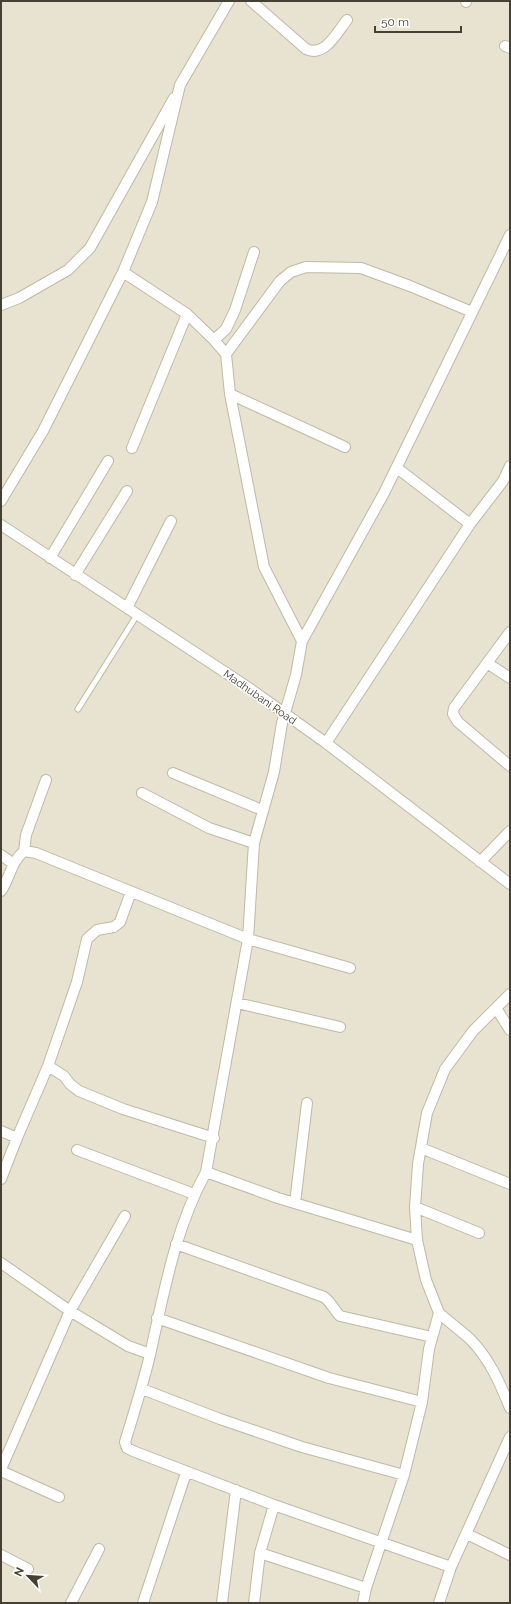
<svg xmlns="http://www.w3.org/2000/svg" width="511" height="1604" viewBox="0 0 511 1604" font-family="Raleway,sans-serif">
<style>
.residential{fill:#e7e3d0}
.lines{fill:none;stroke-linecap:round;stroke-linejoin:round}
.lane-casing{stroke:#bfb9a5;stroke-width:7}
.street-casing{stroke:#bfb9a5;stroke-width:12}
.lane{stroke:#fff;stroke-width:5}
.street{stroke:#fff;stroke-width:10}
.labels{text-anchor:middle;stroke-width:3;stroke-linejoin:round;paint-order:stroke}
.street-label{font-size:11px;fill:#454033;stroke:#fff}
</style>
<rect width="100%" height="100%" fill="#f3f0e3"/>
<path class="residential" d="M1,1H510V1603H1Z"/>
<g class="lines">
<g class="lane-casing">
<path id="lane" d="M78,709L137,615"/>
</g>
<g class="street-casing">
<path id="street" d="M251,1L306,49C325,58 337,32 347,20
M466,2V1
M505,46L510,48
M123,272L187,314L214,340L226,354L230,394L264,567L302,641
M1,305L19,298L68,270L90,248L174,98
M214,340L226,329L235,310L254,252
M226,354L280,281L291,272L306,267L361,268L410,286L472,312
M230,394L345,447
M132,448L187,314
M397,468L470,524
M1,501L43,431L123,272L152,202L180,85L229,1
M1,525L249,688L326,743L510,884
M50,558L108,461
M75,575L127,491
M127,608L171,521
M510,632L459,701L454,708L453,714L458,722L510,766
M487,663L510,678
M326,743L470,524L503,481L510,466
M173,773L262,810
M142,793L209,828L254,843
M24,851L26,835L46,780
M1,855L14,864
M480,862L510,831
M1,891C10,878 11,862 24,851L36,853L248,939L350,968
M237,1003L340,1027
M496,1008L510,1030
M48,1066L64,1076L70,1084L79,1091L123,1109L214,1138
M1,1131L17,1138
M421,1148L510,1184
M77,1150L194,1194
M206,1172L278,1198L417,1240
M1,1179L17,1138L48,1066L77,982L87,939L97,930L114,927L120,922L131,892
M295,1203L307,1103
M415,1207L479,1233
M176,1244L324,1297C331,1302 334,1310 340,1316L432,1337
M1,1263L70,1311L128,1346L150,1354
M439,1313C449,1322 460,1330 470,1339C489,1358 500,1383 510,1408
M157,1318L329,1378L422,1402
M142,1389L220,1419L302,1447L404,1475
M1,1469L70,1311L125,1216
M1,1471L59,1497
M467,1534L510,1555
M260,1553L366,1588
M1,1555L28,1569
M451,1567L274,1505L133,1451L127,1448L125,1442C134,1413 143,1384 150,1355C164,1292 175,1229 206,1172L248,939L254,843L274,772L282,723L296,675L302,641L384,493L510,235
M71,1603L99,1549
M143,1603L186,1473
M222,1603L236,1490
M254,1603L260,1553L274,1505
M363,1603L366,1588L404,1475L422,1402L429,1349L439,1313L426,1280L417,1240L415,1207L418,1164L427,1113L445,1069L473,1031L510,994
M439,1603L451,1567L510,1437"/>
</g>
<use href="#lane" class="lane"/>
<use href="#street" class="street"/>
</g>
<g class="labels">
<g class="street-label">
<text transform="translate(260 697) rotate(35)" y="4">Madhubani Road</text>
</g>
</g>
<rect width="511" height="1604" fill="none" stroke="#454033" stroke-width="4"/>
<g transform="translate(28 1576) rotate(295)" stroke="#ffffff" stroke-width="3" paint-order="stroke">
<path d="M0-3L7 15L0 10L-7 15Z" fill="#454033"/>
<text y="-6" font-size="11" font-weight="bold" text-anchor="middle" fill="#454033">N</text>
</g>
<path d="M375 26v6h86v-6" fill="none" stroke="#454033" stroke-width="2"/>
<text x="381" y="26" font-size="12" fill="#454033" stroke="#ffffff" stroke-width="3" paint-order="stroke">50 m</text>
</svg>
